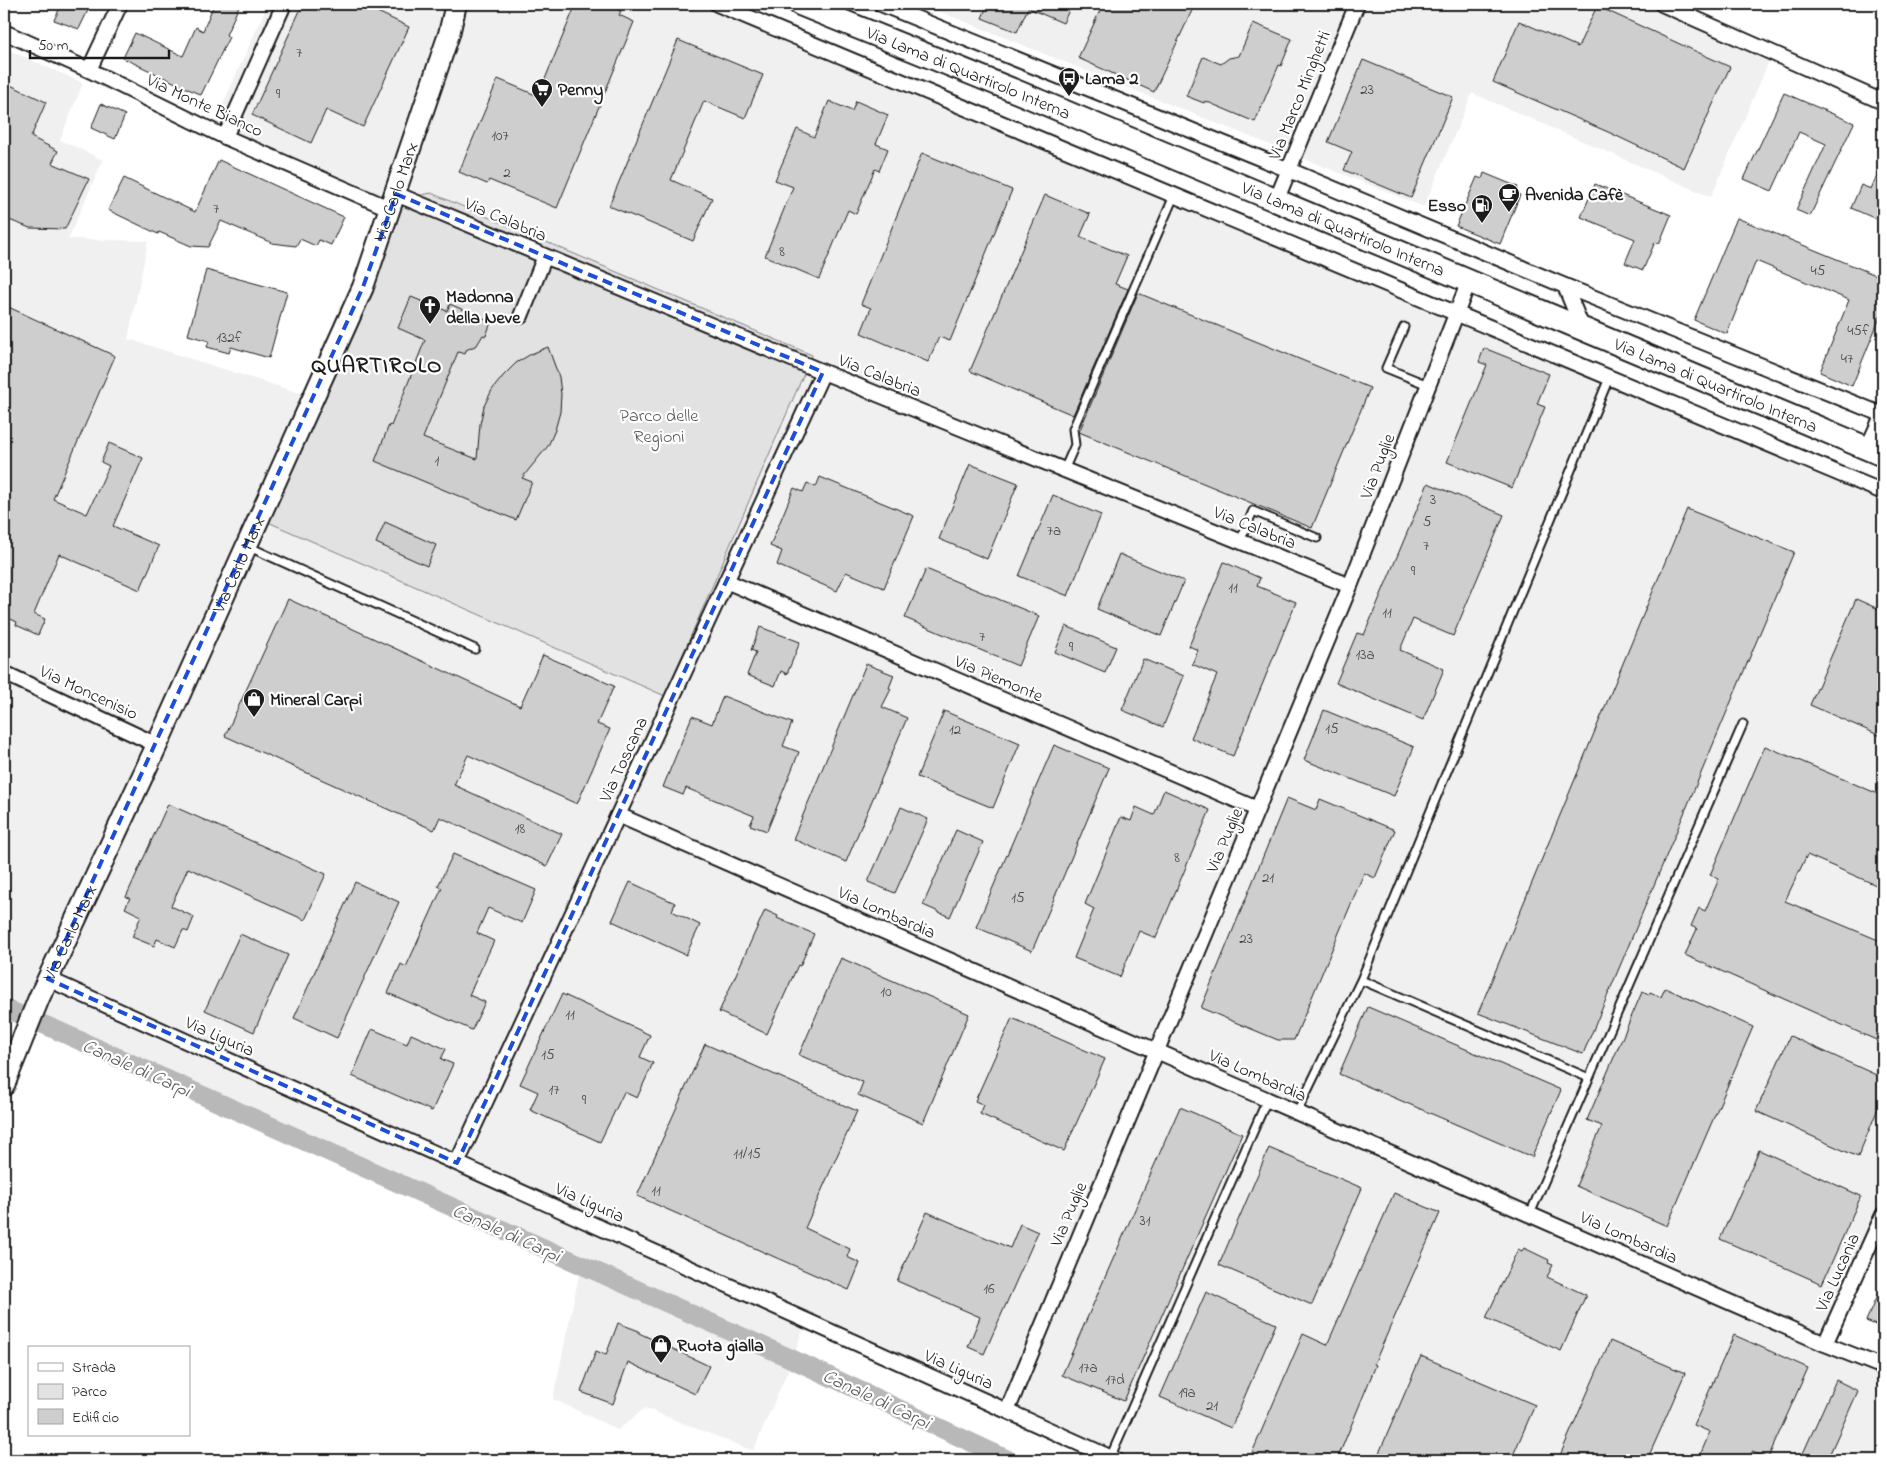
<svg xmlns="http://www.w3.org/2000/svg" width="1887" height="1464" viewBox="0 0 1887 1464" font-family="'Indie Flower',sans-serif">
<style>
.built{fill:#f0f0f0}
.green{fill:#e2e2e2;stroke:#7f7f7f}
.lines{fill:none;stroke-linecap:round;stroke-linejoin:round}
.canal{stroke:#b8b8b8;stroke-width:19}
.building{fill:#cecece;stroke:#1c1c1c}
.lane-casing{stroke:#1c1c1c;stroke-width:11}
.street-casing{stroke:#1c1c1c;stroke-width:18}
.secondary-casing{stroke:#1c1c1c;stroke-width:24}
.primary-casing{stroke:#1c1c1c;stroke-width:26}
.lane{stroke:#fff;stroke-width:7}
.street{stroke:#fff;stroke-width:14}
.secondary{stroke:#fff;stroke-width:20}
.primary{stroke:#fff;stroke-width:22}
.marked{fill:none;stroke:#1d4ed8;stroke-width:4;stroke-dasharray:10 6;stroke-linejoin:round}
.labels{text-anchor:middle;stroke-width:4.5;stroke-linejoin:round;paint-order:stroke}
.number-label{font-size:15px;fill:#484848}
.street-label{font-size:18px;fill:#1c1c1c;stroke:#fff}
.poi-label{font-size:18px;font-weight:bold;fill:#1c1c1c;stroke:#fff;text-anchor:start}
.park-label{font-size:18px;fill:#575757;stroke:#fff}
.water-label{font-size:19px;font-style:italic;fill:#5a5a5a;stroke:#fff}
.district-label{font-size:22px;font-weight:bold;letter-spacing:1px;fill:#1c1c1c;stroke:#fff}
</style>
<rect width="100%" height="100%" fill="#fff"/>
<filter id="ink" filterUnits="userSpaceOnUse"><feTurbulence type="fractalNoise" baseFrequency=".02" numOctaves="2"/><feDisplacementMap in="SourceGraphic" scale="10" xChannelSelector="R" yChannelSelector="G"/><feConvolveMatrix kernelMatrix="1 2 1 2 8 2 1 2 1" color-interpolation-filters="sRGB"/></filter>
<g filter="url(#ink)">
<path class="built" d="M268,4H722L1883,498V1212L1827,1341L1883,1363V1460H1101L804,1326L792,1361L753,1451L645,1408L618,1430L553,1399L582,1261L61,1022L4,998V48L83,83L60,140L103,160L68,239L148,241L128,339L306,395L664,696L387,203L213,126Z
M921,4H1674L1773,52L1711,197L1472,93L1424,207Z"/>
<path class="green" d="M431,193L812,355L665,696L252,515L306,395L387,203Z"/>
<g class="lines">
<path class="canal" d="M4,1008L54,1029L792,1359L1009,1460"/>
</g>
<path class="building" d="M62,4H91L79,29L54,20Z
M214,4H240L226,35L229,37L201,95L123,58L135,33L183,56L196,27L203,31Z
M303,4H361L409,27L363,127L326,110L311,143L252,115Z
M576,4H603L621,11L619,15L634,22L557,208L489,180L487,184L459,172L498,79L538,96Z
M988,4H1072L1063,23L1028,8L1017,32L982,18Z
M1103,4H1195L1154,92L1078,58Z
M1597,6L1730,67L1684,168L1608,132L1493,82L1519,21L1578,47Z
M1253,23L1292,39L1281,66L1279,65L1255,122L1205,101L1204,103L1186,96L1203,57L1221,64L1229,58L1239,56Z
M678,40L763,75L745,118L704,101L671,180L712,198L693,241L609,206Z
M1363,60L1453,97L1411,198L1344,170L1352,152L1328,142Z
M4,82L46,102L31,137L58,151L52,163L89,179L65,229L30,228L4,218Z
M1784,93L1854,123L1810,216L1796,210L1826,144L1799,132L1772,191L1744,179Z
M829,101L852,111L856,101L888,115L876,144L888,149L879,171L875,169L856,214L848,210L819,279L765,256L793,187L775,180L797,129L814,137Z
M101,104L125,115L115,139L91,128Z
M922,153L1012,190L950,341L939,337L928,362L861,333L871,308L861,304Z
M219,160L344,217L331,245L319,240L316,246L300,239L296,246L272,243L221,221L208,247L191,246L159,232L158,234L108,210L124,178L195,212Z
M1883,161V222L1851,208L1861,185L1871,189Z
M1484,173L1518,187L1515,193L1520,195L1500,244L1456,226L1477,177L1482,179Z
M1595,184L1671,215L1659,244L1655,242L1643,270L1625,263L1635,239L1581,217Z
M1045,195L1090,214L1080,237L1127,256L1115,284L1128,289L1073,415L970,371Z
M1737,218L1883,278V310L1852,386L1820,372L1849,300L1756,261L1727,334L1694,320Z
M206,270L287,292L269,358L231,347L229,353L207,347L209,341L188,335Z
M1138,293L1370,388L1312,528L1079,432Z
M411,297L447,311L450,304L491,322L486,336L483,335L477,345L466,350L465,354L458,352L423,438L477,459L480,424L484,406L492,390L503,376L516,363L531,354L548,347L559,377L561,394L560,412L555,430L548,446L522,478L532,482L516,520L375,461L389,425L391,426L425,340L398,328Z
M4,305L115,356L53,499L87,514L109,466L101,462L109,443L143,458L113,526L159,546L140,590L59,554L34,614L45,619L38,635L16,625L17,622L4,616Z
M1484,348L1549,374L1537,404L1545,407L1512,488L1447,462L1487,365L1479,362Z
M970,464L1018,483L987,559L939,539Z
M820,477L914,516L884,588L846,572L837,591L777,565L782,551L770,546L794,488L803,492L807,483L816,487Z
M1428,483L1504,515L1453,636L1413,619L1400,650L1444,669L1423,720L1336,683L1357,633L1364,635Z
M1053,495L1101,515L1068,596L1019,576Z
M1687,509L1794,552L1583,1054L1478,1013Z
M385,522L436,545L427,566L376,543Z
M1119,554L1184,581L1161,636L1097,609Z
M1224,562L1260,578L1257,586L1296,602L1233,756L1191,738L1217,675L1192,664L1198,650L1189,646Z
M926,569L1039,616L1018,666L905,618Z
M288,599L520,706L543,655L614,686L597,724L610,729L577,804L468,755L454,785L562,834L547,866L440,817L434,830L225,736Z
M1856,599L1883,611V737L1810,705Z
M1066,626L1116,647L1105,673L1055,652Z
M760,627L800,642L787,674L781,671L775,686L747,675L756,652L751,650Z
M1143,659L1184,676L1163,727L1122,710Z
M866,664L894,675L889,688L891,689L882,707L907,718L846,862L793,839Z
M723,696L792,723L783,746L799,752L767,831L750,825L754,816L686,788L683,795L663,787L692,716L712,724Z
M1324,710L1414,747L1394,796L1304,760Z
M944,711L1020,743L993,808L917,777Z
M1054,745L1109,768L1032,951L976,927Z
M1765,746L1883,796V888L1807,855L1785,901L1883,942V1043L1685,955L1697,929L1691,926L1699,908L1705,911L1719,879L1710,875Z
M1164,790L1210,810L1156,938L1139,931L1120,977L1074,958L1094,909L1085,904L1121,817L1131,821L1136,807L1154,815Z
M1287,798L1316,810L1320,799L1395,830L1375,878L1364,873L1294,1040H1278L1201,1008Z
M168,804L326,874L305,920L188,868L171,906L194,917L188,932L183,930L175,947L157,939L154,946L132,937L141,916L125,908L130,898L126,897Z
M901,807L928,819L895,893L868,882Z
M956,830L983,842L950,917L923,905Z
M453,854L536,890L522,923L488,908L477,933L494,941L469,995L485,1002L472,1030L388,993L401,964L406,967L442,888L438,886Z
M355,882L399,902L337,1038L294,1018Z
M630,882L675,903L672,911L700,925L686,955L612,921Z
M765,910L778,916L777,918L814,934L800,966L798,965L767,1034L719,1012Z
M240,934L288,955L254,1032L205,1010Z
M841,958L969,1014L923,1123L858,1095L863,1082L799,1055Z
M1665,988L1753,1027L1667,1226L1576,1186L1602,1126L1587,1120L1642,992L1649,995L1650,992L1661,997Z
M562,994L650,1035L640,1057L653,1063L637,1098L624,1092L600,1142L530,1110L538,1092L520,1084Z
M1368,1007L1561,1090L1532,1157L1339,1074Z
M1012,1018L1105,1059L1064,1151L980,1114L984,1105L975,1101Z
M372,1029L407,1044L411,1034L446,1049L441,1059L453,1064L432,1111L352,1076Z
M1790,1036L1883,1078V1108L1879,1106L1858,1157L1756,1111Z
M705,1044L857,1111L805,1228L850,1249L847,1257L860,1263L849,1290L637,1196Z
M1180,1107L1242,1134L1124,1401L1062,1375Z
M1269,1148L1362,1188L1312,1305L1219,1265Z
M1759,1150L1861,1196L1822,1284L1720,1239Z
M1394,1193L1440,1213L1374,1364L1376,1365L1337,1460H1249L1303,1334L1327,1345Z
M927,1212L1010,1248L1020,1224L1038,1232L984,1354L968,1347L980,1317L897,1281Z
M1524,1248L1549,1260L1548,1263L1553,1265L1547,1277L1586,1295L1561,1351L1486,1318L1518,1249L1522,1251Z
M1883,1282V1328L1866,1321Z
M1206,1292L1276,1324L1231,1428L1160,1397Z
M618,1323L639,1331V1333L709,1366L695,1394L628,1362L613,1404L581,1392L596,1351L606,1355Z
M1734,1335L1808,1368L1768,1458L1752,1452L1749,1460H1698L1710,1432L1694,1425Z
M1610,1341L1685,1373L1660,1431L1647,1460H1558Z
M1421,1356L1535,1405L1511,1460H1376Z
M1836,1380L1858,1391L1827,1460H1800Z"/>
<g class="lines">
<g class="lane-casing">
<path id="lane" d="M1404,327L1386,368L1428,385
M1064,470L1075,445L1073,429L1174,196
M1240,541L1253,511L1317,538
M247,546L475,649
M1361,980L1589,1078
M1297,1112L1361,980L1609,378
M1530,1214L1743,724
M1110,1458L1267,1100"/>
</g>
<g class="street-casing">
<path id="street" d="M717,4L1883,492
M881,4L1289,170L1565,286L1883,415
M1662,4L1883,102
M4,32L89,70L225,137L391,209
M89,70L120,4
M225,137L284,4
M396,194L823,372L1350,586
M1276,201L1357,4
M1565,286L1583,330
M521,316L545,256
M1867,449L1883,414
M726,581L1257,809
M4,673L157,745
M618,815L1825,1344L1883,1367
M48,979L1116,1460
M457,1163L823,372
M1825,1344L1883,1215
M1007,1411L1350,586L1469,281"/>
</g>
<g class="secondary-casing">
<g id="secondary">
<path id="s1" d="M4,1085L39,998L157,745L363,287L449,34L456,4"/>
</g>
</g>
<g class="primary-casing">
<g id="primary">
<path id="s2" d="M800,4L1020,93L1883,455"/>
</g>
</g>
<use href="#lane" class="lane"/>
<use href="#street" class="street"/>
<use href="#secondary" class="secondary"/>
<use href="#primary" class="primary"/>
</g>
</g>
<path class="marked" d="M396,194L823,372L457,1163L48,979L363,287Z"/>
<defs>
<g id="bus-pin" transform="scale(1.125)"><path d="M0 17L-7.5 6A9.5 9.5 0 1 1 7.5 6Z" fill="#1c1c1c" stroke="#fff"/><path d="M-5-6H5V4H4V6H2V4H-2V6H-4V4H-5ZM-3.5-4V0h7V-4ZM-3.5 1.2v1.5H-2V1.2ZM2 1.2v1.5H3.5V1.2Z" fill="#fff"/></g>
<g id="supermarket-pin" transform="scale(1.125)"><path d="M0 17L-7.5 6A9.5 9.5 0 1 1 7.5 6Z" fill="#1c1c1c" stroke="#fff"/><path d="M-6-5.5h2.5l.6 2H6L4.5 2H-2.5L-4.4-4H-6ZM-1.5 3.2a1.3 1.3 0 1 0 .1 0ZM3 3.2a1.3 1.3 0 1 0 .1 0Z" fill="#fff"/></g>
<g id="cafe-pin" transform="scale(1.125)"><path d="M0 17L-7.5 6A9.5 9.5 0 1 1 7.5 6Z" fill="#1c1c1c" stroke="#fff"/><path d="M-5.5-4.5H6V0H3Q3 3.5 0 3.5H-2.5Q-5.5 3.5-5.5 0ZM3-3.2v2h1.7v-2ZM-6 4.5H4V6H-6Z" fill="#fff"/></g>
<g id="fuel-pin" transform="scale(1.125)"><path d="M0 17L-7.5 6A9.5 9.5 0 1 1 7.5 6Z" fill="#1c1c1c" stroke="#fff"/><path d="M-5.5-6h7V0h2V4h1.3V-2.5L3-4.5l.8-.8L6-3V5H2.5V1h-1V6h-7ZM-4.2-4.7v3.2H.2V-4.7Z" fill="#fff"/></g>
<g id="church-pin" transform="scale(1.125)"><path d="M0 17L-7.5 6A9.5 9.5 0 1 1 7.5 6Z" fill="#1c1c1c" stroke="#fff"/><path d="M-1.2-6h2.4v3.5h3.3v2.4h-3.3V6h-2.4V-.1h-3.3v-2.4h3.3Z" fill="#fff"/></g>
<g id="shop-pin" transform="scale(1.125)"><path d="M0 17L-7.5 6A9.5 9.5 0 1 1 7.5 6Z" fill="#1c1c1c" stroke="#fff"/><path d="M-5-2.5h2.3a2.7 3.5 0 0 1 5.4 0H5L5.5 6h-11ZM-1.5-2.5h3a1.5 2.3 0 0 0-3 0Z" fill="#fff"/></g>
</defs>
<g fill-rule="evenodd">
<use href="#bus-pin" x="1069" y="78"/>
<use href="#supermarket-pin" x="542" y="89"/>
<use href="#cafe-pin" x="1509" y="194"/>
<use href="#fuel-pin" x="1482" y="205"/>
<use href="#church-pin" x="430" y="306"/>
<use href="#shop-pin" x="254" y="699"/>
<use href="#shop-pin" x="661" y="1345"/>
</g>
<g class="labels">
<g class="number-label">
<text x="299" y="57">7</text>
<text x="1367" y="94">23</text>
<text x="278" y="98">9</text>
<text x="500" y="140">107</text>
<text x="507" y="177">2</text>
<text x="216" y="213">7</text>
<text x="782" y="256">8</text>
<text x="1818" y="275">45</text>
<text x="1858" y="335">45f</text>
<text x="229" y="342">132f</text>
<text x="1847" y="363">47</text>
<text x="437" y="465">1</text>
<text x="1433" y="504">3</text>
<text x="1427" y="526">5</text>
<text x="1054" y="535">7a</text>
<text x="1426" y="550">7</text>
<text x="1413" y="575">9</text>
<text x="1233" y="592">11</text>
<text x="1387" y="617">11</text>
<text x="982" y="641">7</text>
<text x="1071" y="651">9</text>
<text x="1365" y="659">13a</text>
<text x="1332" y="733">15</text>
<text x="955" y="734">12</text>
<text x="520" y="833">18</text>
<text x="1177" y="862">8</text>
<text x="1268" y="882">21</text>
<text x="1018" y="902">15</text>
<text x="1246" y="943">23</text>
<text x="886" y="996">10</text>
<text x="570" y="1019">11</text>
<text x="548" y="1059">15</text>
<text x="554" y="1094">17</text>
<text x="584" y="1104">9</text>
<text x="747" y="1158">11/15</text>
<text x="656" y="1195">11</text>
<text x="1145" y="1225">31</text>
<text x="989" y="1293">16</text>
<text x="1088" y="1372">17a</text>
<text x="1115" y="1384">17d</text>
<text x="1187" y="1397">19a</text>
<text x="1212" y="1410">21</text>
</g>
<g class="street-label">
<text dy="6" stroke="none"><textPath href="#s2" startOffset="182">Via Lama di Quartirolo Interna</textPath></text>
<text transform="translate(1299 95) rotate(-68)" y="6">Via Marco Minghetti</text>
<text transform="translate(205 105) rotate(25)" y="6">Via Monte Bianco</text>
<text dy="6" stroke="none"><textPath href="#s1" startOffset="976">Via Carlo Marx</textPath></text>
<text transform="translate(506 219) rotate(23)" y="6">Via Calabria</text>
<text dy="6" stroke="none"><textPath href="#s2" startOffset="588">Via Lama di Quartirolo Interna</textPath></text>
<text transform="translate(880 375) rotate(22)" y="6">Via Calabria</text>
<text dy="6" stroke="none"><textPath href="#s2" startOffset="992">Via Lama di Quartirolo Interna</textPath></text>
<text transform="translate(1377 466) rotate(-69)" y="6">Via Puglie</text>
<text transform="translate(1255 527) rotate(22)" y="6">Via Calabria</text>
<text dy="6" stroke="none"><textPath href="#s1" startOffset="571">Via Carlo Marx</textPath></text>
<text transform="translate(999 678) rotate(23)" y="6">Via Piemonte</text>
<text transform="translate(89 692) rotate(25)" y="6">Via Moncenisio</text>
<text transform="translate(623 759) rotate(-65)" y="6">Via Toscana</text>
<text transform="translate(1224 840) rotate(-67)" y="6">Via Puglie</text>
<text transform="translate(887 912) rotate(24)" y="6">Via Lombardia</text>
<text dy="6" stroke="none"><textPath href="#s1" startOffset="166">Via Carlo Marx</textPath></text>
<text transform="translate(220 1036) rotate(24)" y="6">Via Liguria</text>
<text transform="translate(1258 1075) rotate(24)" y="6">Via Lombardia</text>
<text transform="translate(590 1202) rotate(24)" y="6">Via Liguria</text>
<text transform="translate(1068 1214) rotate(-67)" y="6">Via Puglie</text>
<text transform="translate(1629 1237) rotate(24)" y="6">Via Lombardia</text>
<text transform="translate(1837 1272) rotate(-66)" y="6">Via Lucania</text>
<text transform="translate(959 1369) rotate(24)" y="6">Via Liguria</text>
</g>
<g class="poi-label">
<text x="1085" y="84">Lama 2</text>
<text x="558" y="95">Penny</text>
<text x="1525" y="200">Avenida Cafè</text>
<text x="1466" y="211" text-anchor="end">Esso</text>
<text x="446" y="302">Madonna<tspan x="446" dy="21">della Neve</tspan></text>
<text x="270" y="705">Mineral Carpi</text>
<text x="677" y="1351">Ruota gialla</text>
</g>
<g class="park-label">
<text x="659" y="421">Parco delle<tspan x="659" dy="21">Regioni</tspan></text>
</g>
<g class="water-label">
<text transform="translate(137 1067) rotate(24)" y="7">Canale di Carpi</text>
<text transform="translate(507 1232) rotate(24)" y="7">Canale di Carpi</text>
<text transform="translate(877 1398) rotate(25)" y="7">Canale di Carpi</text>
</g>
<g class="district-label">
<text x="377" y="372">QUARTIROLO</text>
</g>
</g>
<rect width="1887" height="1464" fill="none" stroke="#fff" stroke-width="20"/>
<rect x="10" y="10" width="1867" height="1444" fill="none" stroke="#1c1c1c" stroke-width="2" filter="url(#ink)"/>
<rect x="28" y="1346" width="162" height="90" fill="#ffffff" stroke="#a4a4a4"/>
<rect x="38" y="1363" width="25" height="8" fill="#ffffff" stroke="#a4a4a4"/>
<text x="72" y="1372" font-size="15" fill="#1c1c1c">Strada</text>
<rect x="38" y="1384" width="25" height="15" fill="#e2e2e2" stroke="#a4a4a4"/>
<text x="72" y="1396" font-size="15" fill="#1c1c1c">Parco</text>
<rect x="38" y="1409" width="25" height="15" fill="#cecece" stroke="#a4a4a4"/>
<text x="72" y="1422" font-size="15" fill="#1c1c1c">Edificio</text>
<path d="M30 50v8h139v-8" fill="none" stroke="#1c1c1c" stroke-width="2.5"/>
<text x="38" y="50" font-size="15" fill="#1c1c1c" stroke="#ffffff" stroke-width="4" paint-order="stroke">50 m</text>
</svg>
